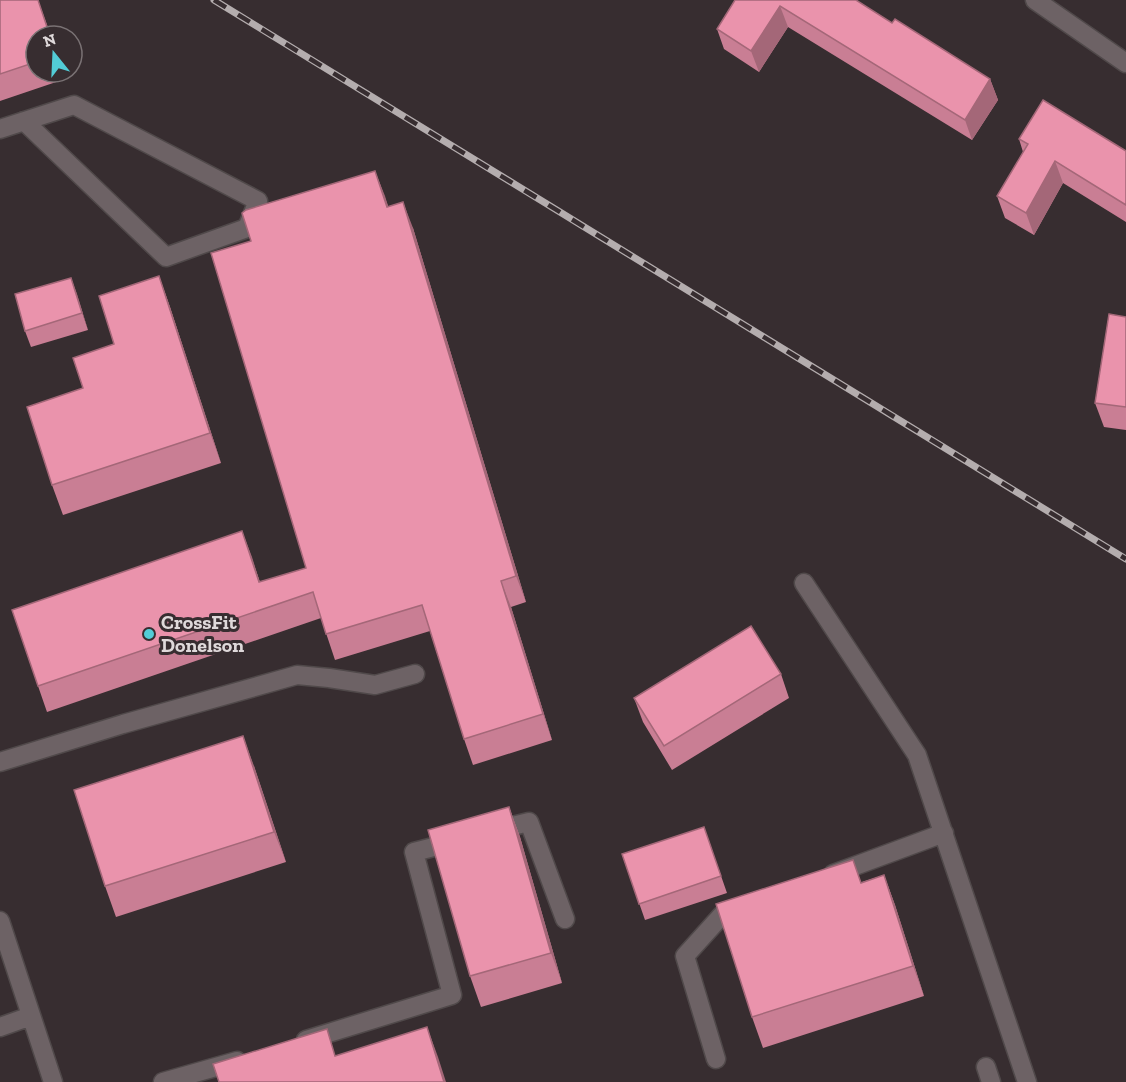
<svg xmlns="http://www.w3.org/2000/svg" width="1126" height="1082" viewBox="0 0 1126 1082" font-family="'Zilla Slab',serif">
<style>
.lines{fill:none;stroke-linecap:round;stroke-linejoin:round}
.minor-casing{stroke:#50494a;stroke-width:21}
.minor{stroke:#6d6265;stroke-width:18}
.rail-casing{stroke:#b4adae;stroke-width:7}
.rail{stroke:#372d30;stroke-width:4.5;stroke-dasharray:14;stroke-linecap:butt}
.wall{fill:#c97e94}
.shaded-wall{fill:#a46778}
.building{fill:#ea93ac;stroke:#a46778;stroke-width:1.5}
.poi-dot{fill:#52ccd6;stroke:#372d30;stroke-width:2}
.labels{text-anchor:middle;stroke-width:6;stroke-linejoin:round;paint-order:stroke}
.poi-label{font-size:20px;font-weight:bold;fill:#dfd9da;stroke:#372d30;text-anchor:start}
</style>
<rect width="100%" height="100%" fill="#372d30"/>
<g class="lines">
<g class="minor-casing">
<path id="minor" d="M1035,0L1126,63
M0,129L74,105L258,201L247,228L166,257L24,121
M804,583L917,755L1027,1082
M0,762L123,724L297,675L329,678L375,685L415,674
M492,831L529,822L565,919
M833,874L944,833
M0,921L53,1082
M0,1027L31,1016
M306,1040L452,995L414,852L457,841
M716,1059L685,956L722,915L742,907
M986,1067L991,1082
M163,1082L237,1061"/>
</g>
<use href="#minor" class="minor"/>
<g class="rail-casing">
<path id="rail" d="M214,0L1126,559"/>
</g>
<use href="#rail" class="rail"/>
</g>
<path class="wall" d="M0,0H38L51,36H36V72H63L65,79L0,101Z
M735,0L892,23L990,79L998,100L972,140L788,27L759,72L724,49L717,29Z
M1019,139L1126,151V222L1063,183L1034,235L1005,218L997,196L1023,152Z
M375,171L388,206L413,228L526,602L511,607L552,740L473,765L464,739L430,631L335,660L321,618L47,712L38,686L242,531L260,582L306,568Z
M159,276L170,307L221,463L63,515L52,485L83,388L114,344Z
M71,278L88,330L31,347L25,331Z
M1126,317V430L1104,427L1095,403Z
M781,674L789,698L672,770L643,722L634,698Z
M254,766L286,862L116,917L105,886Z
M509,807L520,837L562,983L481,1007L470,976Z
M704,827L727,893L645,920L622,854Z
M884,875L895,905L924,996L763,1048L752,1017L862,882Z"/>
<path class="shaded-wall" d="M780,6L788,27L759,72L751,51Z
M990,79L998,100L972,140L965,120Z
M1055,161L1063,183L1034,235L1026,213Z
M375,171L385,196L396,232L387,207Z
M403,202L413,228L526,602L516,576Z
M159,276L170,307L221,463L210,433Z
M71,278L77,294L88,330L82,313Z
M242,531L252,557L268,608L259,582Z
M501,581L511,607L552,740L543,714Z
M243,736L254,766L286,862L274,832Z
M509,807L520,837L562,983L551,953Z
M884,875L895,905L924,996L913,966Z
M427,1027L438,1057L446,1082H444Z"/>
<path class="building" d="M0,0H38L50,36H36V62L0,74Z
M735,0H856L892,23L895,19L990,79L965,120L780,6L751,51L717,29Z
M1043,100L1126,151V205L1055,161L1026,213L997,196L1028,144L1019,139Z
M375,171L387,207L403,202L516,576L501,581L543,714L464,739L422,605L326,634L313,592L38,686L12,610L242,531L259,582L306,568L211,253L251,241L242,213L246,210Z
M159,276L210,433L52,485L27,407L83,388L73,358L114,344L99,296Z
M71,278L82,313L25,331L15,294Z
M1109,314L1126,317V407L1095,403Z
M751,626L781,674L664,746L634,698Z
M243,736L274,832L105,886L74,790Z
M509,807L551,953L470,976L428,830Z
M704,827L721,876L639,904L622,854Z
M853,860L861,883L884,875L913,966L752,1017L716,904Z
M427,1027L444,1082H219L213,1064L327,1029L335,1056Z"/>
<circle class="poi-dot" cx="149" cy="634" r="6"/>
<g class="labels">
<g class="poi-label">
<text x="161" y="629">CrossFit<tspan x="161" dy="23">Donelson</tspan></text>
</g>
</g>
<g transform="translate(54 54) rotate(342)"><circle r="28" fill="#372d30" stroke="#7a7274" stroke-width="1.5"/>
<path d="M0-4.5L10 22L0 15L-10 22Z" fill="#52ccd6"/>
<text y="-9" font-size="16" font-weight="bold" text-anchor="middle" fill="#dfd9da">N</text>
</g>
</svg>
